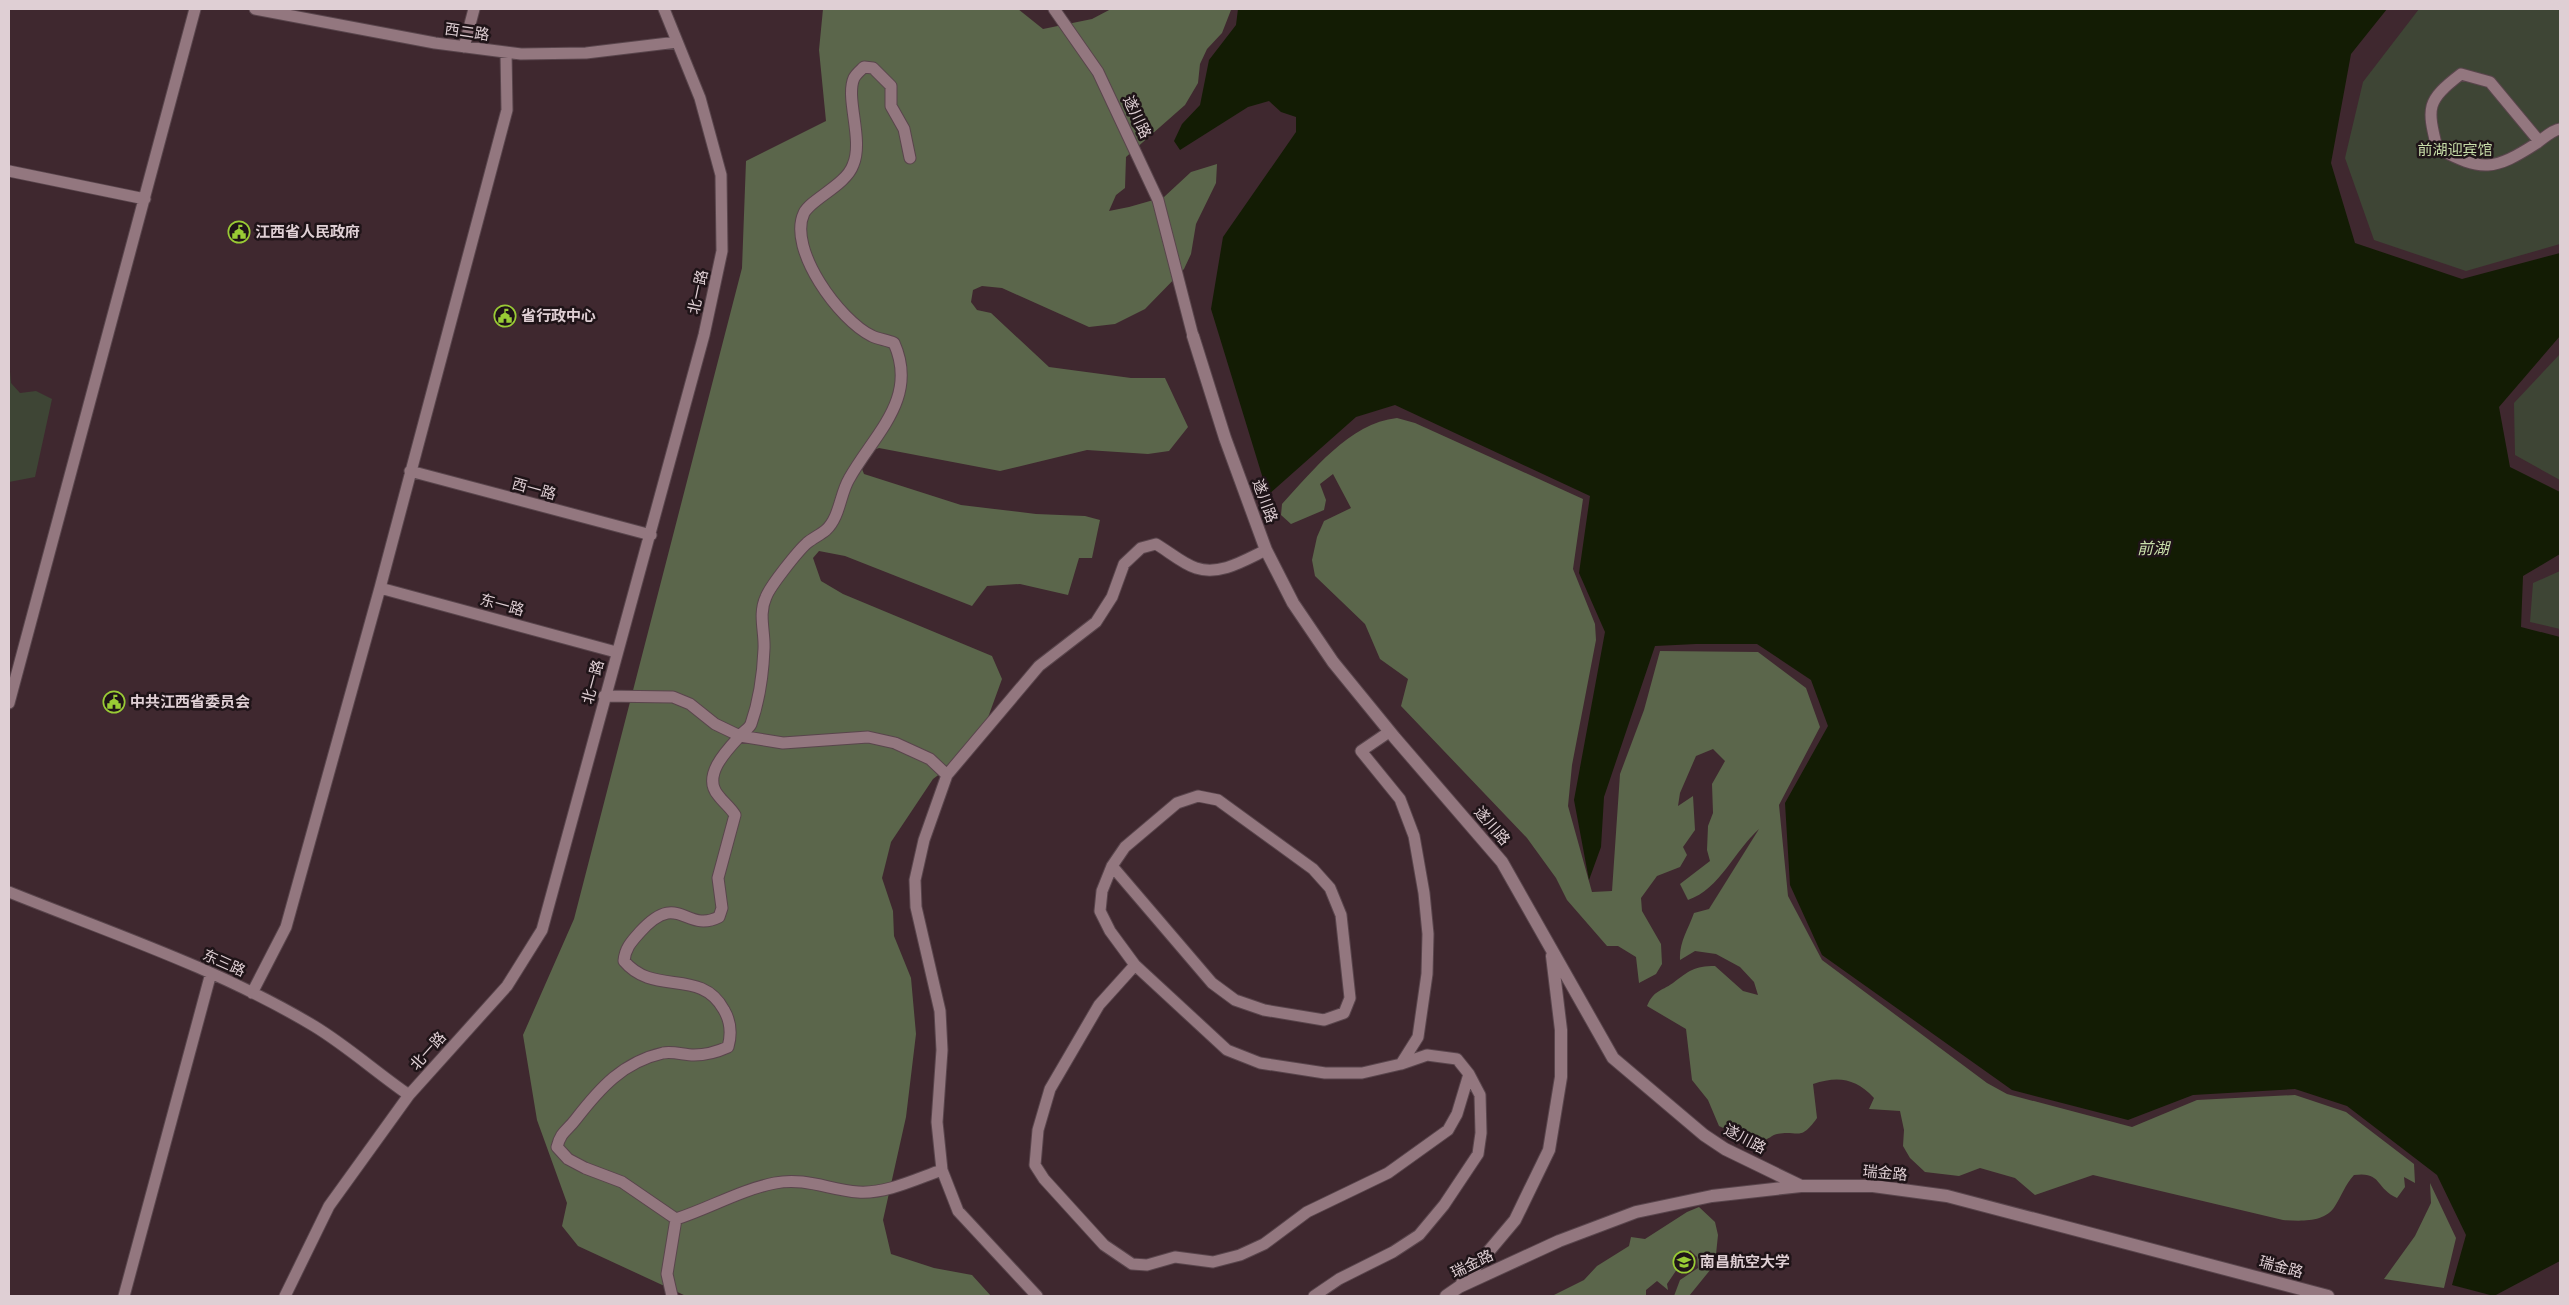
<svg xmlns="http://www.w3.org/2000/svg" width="2569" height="1305" viewBox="0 0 2569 1305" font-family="'PT Sans Narrow','Noto Sans SC',sans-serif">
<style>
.green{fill:#3e4535}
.forest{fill:#5b664b}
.water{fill:#131c04}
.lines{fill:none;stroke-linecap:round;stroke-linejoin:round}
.street-casing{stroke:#59454c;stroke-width:13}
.secondary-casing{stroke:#59454c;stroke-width:14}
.street{stroke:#93777f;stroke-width:11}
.secondary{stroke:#93777f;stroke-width:12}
.labels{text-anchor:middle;stroke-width:5;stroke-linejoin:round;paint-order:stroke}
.street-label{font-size:15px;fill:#dfcfd4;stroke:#1f1418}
.park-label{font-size:15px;fill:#c8dea9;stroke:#1f1418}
.poi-label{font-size:15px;font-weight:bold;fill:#dfcfd4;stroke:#1f1418;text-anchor:start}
.water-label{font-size:16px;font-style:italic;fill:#c9dfab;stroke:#1f1418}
</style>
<rect width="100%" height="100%" fill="#3f282f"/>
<path class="green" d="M2419,9H2560V244L2466,271L2374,240L2345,158L2363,82Z
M2560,354V480L2515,455L2514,403Z
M9,360L11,383L20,393L36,391L52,399L35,477L9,482Z
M2560,571V629L2530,622L2533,583Z"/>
<path class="forest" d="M823,9H1018L1043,29L1092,19L1111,9L1231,10L1222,33L1207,49L1200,64L1198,83L1185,105L1126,157L1125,188L1116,195L1109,211L1129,207L1164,197L1191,172L1217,164L1216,183L1196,224L1191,254L1184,269L1145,309L1115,324L1089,327L1002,288L982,286L973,290L971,302L977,310L991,313L1049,367L1131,378H1165L1188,427L1169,451L1148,454L1087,450L1000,471L879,448L866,453L860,464L864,474L961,505L1036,514L1085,516L1100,520L1092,558H1079L1068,595L1020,584L987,586L972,606L845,556L819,551L813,558L821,581L843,594L992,656L1002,679L978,745L933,779L891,842L882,878L893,911L894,936L911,978L916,1034L906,1117L883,1220L891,1254L934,1268L972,1275L991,1296H686L578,1246L562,1226L567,1203L537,1120L523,1035L574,919L742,268L746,161L826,121L819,50Z
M1397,418L1415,423L1583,499L1573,569L1595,624L1596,640L1572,765L1568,806L1592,892L1612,891L1620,774L1644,710L1660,651L1758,652L1806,688L1820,727L1779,805L1788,896L1822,960L1987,1083L2007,1094L2132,1127L2197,1100L2295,1095L2346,1112L2414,1164L2415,1183L2404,1177L2405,1187L2397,1198C2375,1188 2382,1171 2354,1175C2345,1185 2342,1195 2335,1206C2325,1223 2300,1221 2283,1220L2093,1175L2035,1195L2015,1178L1980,1168L1959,1176L1925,1172L1910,1158L1903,1146L1904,1130L1900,1111L1869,1109L1874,1098C1855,1078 1838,1076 1813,1084L1817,1118C1800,1142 1799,1130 1777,1134C1772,1135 1768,1140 1763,1140C1748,1142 1733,1132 1719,1126L1708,1100L1692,1080L1686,1029L1647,1006C1654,990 1660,992 1673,983C1689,971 1694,966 1715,966L1743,991L1758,995L1754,982L1740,967L1716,954L1695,951L1680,960C1679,942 1688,930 1694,913L1709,909L1759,829C1735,850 1720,889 1688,900L1680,884L1710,861L1707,850L1708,826L1713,813L1712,784L1725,761L1713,749L1696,756L1680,793L1678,806L1693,796L1695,830L1683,847L1687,855L1680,867L1657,876L1641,898L1642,911L1661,944L1662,964L1656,974L1639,983L1636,957L1618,946H1607L1567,900L1556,878L1527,838L1401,706L1408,679L1380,659L1365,624L1315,576L1312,560L1317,537L1324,521L1351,508L1333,474L1320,484L1326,500L1324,510L1291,524L1281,515L1282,504C1312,472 1349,423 1397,418Z
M2430,1183L2456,1238L2444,1288L2384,1279L2415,1236L2431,1203Z
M1699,1207L1715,1222L1718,1235L1715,1264L1689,1296H1674L1680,1280L1698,1268L1697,1257L1690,1250L1667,1284L1668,1290L1657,1281L1646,1290V1296H1552L1584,1280L1597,1266L1629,1246L1631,1237L1645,1239L1687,1212Z"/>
<path class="water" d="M1238,9H2387L2351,54L2331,163L2355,243L2462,279L2560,253V336L2499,407L2510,467L2560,492V554L2523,576L2521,627L2560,637V1261L2494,1296L2452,1285L2466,1235L2437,1175L2347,1106L2295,1089L2193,1095L2128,1120L2012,1090L1822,955L1790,885L1785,803L1828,726L1811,680L1757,644H1696L1655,646L1604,797L1601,847L1589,880L1574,800L1605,632L1579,573L1590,496L1395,405L1356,417L1268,495L1211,309L1223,237L1296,132V117L1281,112L1269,101L1248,107L1180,150L1174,141L1182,124L1200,105L1209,60L1236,25Z"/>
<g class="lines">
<g class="street-casing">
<path id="street" d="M255,9L435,43L521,54L586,53L677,42
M1054,9L1098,72L1158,200L1193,336
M464,47L474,9
M2539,141L2490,82L2461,74C2426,101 2427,107 2437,148C2482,172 2494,171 2537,143C2544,138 2552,130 2560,129
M9,171L145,199
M410,471L651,535
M380,588L616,652
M604,696L673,697L690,704L715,724L740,736L783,743L868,737L895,743L930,759L947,775
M9,703L195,9
M1112,866L1212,983L1235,1000L1264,1010L1324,1020L1344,1013L1350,998L1341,915L1330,888L1313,869L1218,800L1198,796L1177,803L1125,847L1112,866L1102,891L1100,911L1110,931L1135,965L1227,1050L1260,1063L1325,1073H1362L1401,1064
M9,892C111,933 219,969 314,1026C347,1046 377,1073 409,1095
M1135,965L1099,1005L1050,1089L1038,1130L1035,1165L1044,1179L1104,1245L1132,1264L1147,1265L1175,1257L1213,1262L1240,1255L1264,1244L1307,1212L1388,1173L1448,1130L1457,1114L1469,1074
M252,993L286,927L380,588L507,110L506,52
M676,1219L622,1182L585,1168L568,1159L557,1147C561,1131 567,1131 576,1119C600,1088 623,1062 663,1053C673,1051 684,1055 694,1055C706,1055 717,1052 728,1047C732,1033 731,1022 724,1010C701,967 654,997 624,961C625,948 632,941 640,932C679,889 685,934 719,917L722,908L718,878L735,815C730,807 723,802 718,795C702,776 726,751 739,737C742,732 749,729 751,724C759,701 763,673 764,649C765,632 758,614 766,597C770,586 798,551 807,543C813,538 820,535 826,530C840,517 840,494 849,479C874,434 919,399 894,343C887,340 878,339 872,336C840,321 787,249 804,213C811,199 846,185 853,165C864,140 845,98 854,78C856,74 861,70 864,67L873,68L891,86V106L904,129L910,158
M124,1296L211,973
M285,1296L329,1206L409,1095L507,986L542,930L704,335L722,251L721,175L700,98L664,9
M672,1296L667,1274L676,1219C710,1208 740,1190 775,1183C805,1177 830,1190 858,1192C886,1194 916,1179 942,1170
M1037,1296L958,1211L942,1170L937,1122L942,1050L940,1011L916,907L915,880L924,840L947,775L1039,666L1096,622L1112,597L1124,564L1141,548L1156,544C1168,551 1183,564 1196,568C1220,576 1245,560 1266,550
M1314,1296L1339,1279L1393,1252L1419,1235L1444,1205L1478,1154L1481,1133L1480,1095L1469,1074L1457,1059L1427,1055L1401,1064L1418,1037L1427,974L1428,934L1424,893L1414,836L1400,799L1361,751L1389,732"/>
</g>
<g class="secondary-casing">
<path id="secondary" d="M1193,336L1225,438L1266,550L1293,603L1333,662L1395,738L1502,862L1613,1058L1704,1135L1725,1149L1801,1186
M1462,1283L1515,1220L1549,1150L1561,1077V1030L1552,956
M1446,1296L1459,1287L1559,1241L1636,1212L1712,1196L1801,1186H1873L1947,1196L2328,1296"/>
</g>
<use href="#street" class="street"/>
<use href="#secondary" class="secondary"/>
</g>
<defs>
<g id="civic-ring" transform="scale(1.125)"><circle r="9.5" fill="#1f1418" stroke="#99cb35" stroke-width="1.5"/><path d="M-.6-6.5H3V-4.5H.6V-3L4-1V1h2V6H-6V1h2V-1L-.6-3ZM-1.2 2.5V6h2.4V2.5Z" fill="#99cb35"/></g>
<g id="university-ring" transform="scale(1.125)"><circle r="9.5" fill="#1f1418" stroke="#99cb35" stroke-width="1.5"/><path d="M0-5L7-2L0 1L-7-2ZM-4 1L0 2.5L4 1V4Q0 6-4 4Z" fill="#99cb35"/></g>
</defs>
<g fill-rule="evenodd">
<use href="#civic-ring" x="239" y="232"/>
<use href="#civic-ring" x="505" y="316"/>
<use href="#civic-ring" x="114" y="702"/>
<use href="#university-ring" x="1684" y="1262"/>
</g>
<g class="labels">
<g class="street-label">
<text transform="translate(467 32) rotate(8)" y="5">西二路</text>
<text transform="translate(1137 117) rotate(65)" y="5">遂川路</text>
<text transform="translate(698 292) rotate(-78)" y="5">北一路</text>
<text transform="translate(534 489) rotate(15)" y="5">西一路</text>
<text transform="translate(1265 501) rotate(70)" y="5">遂川路</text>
<text transform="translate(502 605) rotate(15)" y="5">东一路</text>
<text transform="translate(593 682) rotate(-75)" y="5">北一路</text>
<text transform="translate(1492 826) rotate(49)" y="5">遂川路</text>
<text transform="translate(224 963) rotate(24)" y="5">东三路</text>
<text transform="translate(428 1051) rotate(-48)" y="5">北一路</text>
<text transform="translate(1745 1139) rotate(28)" y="5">遂川路</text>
<text transform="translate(1885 1173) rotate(5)" y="5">瑞金路</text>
<text transform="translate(1472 1264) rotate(-26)" y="5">瑞金路</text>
<text transform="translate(2281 1267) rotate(15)" y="5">瑞金路</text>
</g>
<g class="park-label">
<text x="2455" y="155">前湖迎宾馆</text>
</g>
<g class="poi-label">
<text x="255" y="237">江西省人民政府</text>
<text x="521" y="321">省行政中心</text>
<text x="130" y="707">中共江西省委员会</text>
<text x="1700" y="1267">南昌航空大学</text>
</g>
<g class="water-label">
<text x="2153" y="554">前湖</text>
</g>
</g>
<rect width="2569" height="1305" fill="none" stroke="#dfcfd4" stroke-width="20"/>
</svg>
